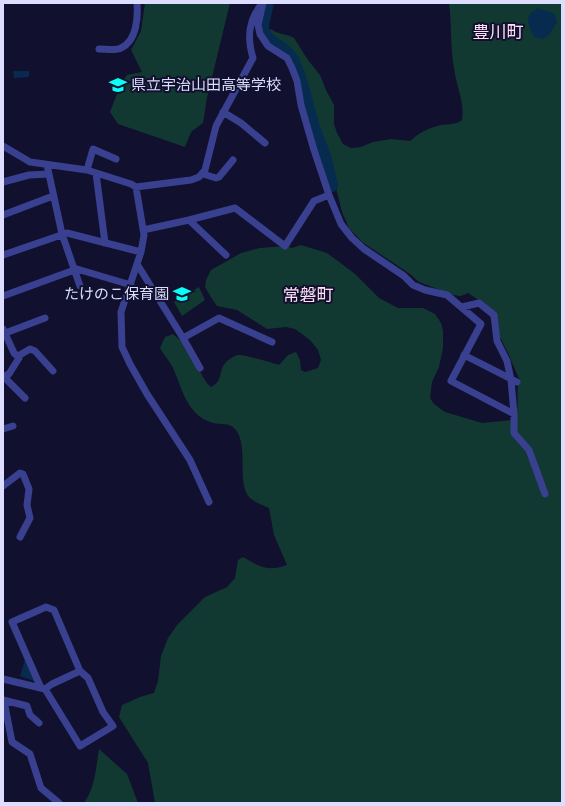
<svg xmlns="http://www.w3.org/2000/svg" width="565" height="806" viewBox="0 0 565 806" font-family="Jost,'Noto Sans JP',sans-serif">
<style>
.green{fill:#123832}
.water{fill:#072b4f}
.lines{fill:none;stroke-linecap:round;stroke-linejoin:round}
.river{stroke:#072b4f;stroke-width:12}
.minor{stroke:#38408f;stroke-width:7}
.labels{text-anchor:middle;stroke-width:4;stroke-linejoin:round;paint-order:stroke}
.poi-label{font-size:15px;fill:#dcddff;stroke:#11102e;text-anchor:start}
.quarter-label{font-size:17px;fill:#ffdef7;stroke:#11102e}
</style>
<rect width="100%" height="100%" fill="#11102e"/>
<path class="green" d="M145,3H230L207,98L203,123L191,132L185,147L118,124L110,112L121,83L127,75L142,72L131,50L141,31Z
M449,3H562V803H155L148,763L119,717L122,705L140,697L154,693L158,681L161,656L168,638L178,624L205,597L227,587L235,578L238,560L243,557C260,567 267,572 287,565L274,535L269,508C263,505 254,502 250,498C236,484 249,448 236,430C230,422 221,425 213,423C210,422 205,420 202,418C184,406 181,384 172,366C168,359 163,354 160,348L165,337L173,334C184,342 191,354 197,365C201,373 204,381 211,387C219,383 219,379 221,372C222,364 230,357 238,355C244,354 271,363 279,365L288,355L296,352L300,360L301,370L305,372L318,368L321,360L318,350L310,340L295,329L286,327L267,329L237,310L217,306L212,299L205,287L206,280L211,270L241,253L260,248L285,246L292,248L301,245L327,253L354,273L379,298L398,308H423L435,314L441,323L443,331V348L439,367L432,382L430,398L434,404L445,412L482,423L513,420C522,406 514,391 520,381L508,353L483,303L468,293L461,296L453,295L419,282L410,274L362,242L349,228L342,212L331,168L315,122L302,76L290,51L270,35L268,31L271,29C279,35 288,34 294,38L308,60L320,75L326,90L334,105V124L337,133L343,144L351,148L361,147L373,142L391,139L410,141C419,133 428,128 441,125C448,124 456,125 462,120C465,102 456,86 454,68C450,47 452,25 449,3Z
M199,287L205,300L182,316L174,302Z
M99,749L127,774L138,803H84C95,788 96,767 99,749Z"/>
<path class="water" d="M538,8L555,14L557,22L549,35L542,39L534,37C528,23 523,16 538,8Z
M13,71H29V77L14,78Z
M25,660L35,679L34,681L20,676Z"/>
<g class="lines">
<path class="river" d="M268,3L263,25L264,32L268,38L286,51L293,59L302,83L314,128L325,156L332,186"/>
<path class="minor" d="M263,3L258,25L260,34L268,46L287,58L292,68L297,81L301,105L314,150L329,195L341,224L352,238L364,249L404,276L413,285L425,290L447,295L481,324L451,381L514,414L511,380L507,361L497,341L494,315L479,303L462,307
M99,49C106,49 116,51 121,48C137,41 138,17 137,3
M223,112L241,123L265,143
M3,146L30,162L87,170L131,184L136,187L191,180L199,177L205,170L216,126L253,58C247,38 248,21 261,5
M47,165L62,234L80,286
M87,170L93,149L116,159
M96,173L105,243
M203,174L216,178L219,177L233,160
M3,182L29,175L49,174
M136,187L144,235L141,252L121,312L122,347L130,364L147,394L190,460L209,502
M3,215L53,196
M189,220L235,208L285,246L314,201L329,195
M143,230L189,220L226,255
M3,255L67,233L141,252
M137,264L183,338L219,318L272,342
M3,296L77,269L131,285
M3,329L14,353L19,358L9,374L3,377
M3,336L8,332L45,318
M183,338L200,368
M464,355L517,382
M18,356L30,349L35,351L53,371
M6,376L7,380L25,398
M514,414V433L529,450L545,494
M3,429L13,426
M3,486L20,473L23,474L29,489L27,505L30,518L20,537
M3,679L45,689L80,746L113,726L103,712L88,678L80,671L52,684L45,689
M41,688L12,622L46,607L54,610L80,671
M3,700L27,706L30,715L39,723
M4,701L12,742L30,754L41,788L59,803"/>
</g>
<defs>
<g id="school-bare" transform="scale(1.38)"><path d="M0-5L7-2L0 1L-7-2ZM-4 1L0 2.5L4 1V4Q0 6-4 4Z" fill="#08fff8" stroke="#11102e" stroke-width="2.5" paint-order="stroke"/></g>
</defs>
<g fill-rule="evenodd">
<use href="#school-bare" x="118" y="85"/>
<use href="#school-bare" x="182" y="294"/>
</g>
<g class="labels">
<g class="poi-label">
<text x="131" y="90">県立宇治山田高等学校</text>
<text x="169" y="299" text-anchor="end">たけのこ保育園</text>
</g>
<g class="quarter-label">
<text x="498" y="38">豊川町</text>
<text x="308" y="301">常磐町</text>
</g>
</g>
<rect width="565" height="806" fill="none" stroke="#dcddff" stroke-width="8"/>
</svg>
